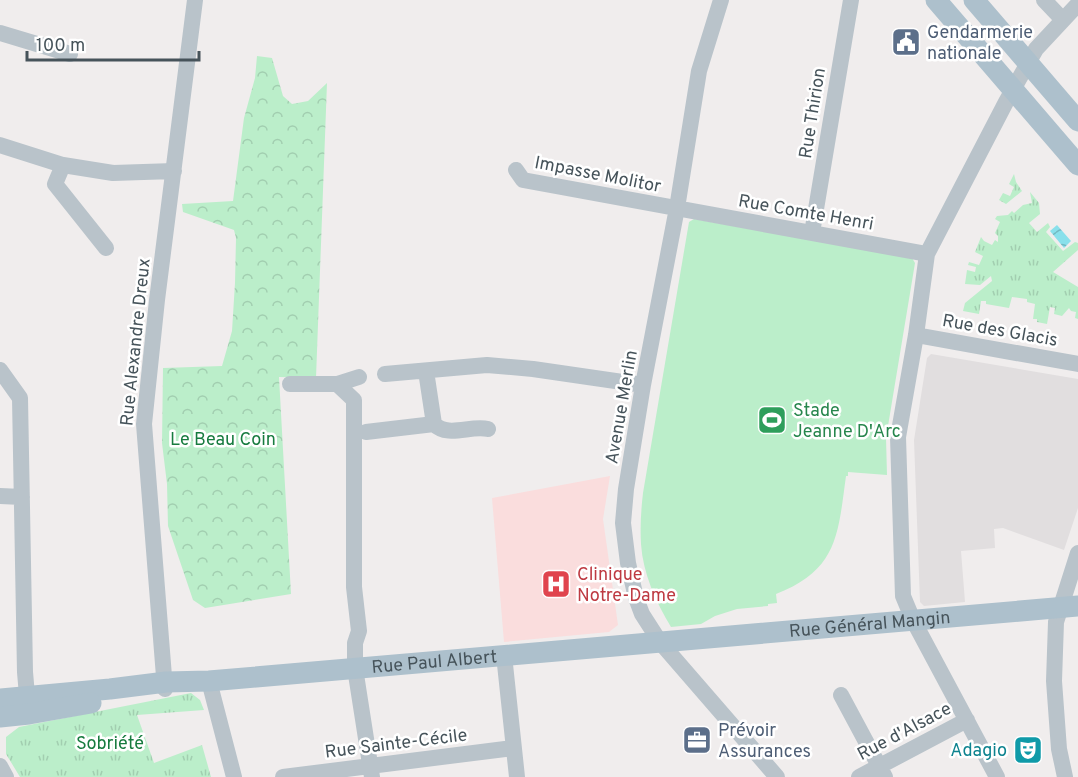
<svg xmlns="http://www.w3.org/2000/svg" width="1078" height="777" viewBox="0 0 1078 777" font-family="Overpass,sans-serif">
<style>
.education{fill:#e1dedf}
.medical{fill:#fadddd}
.grass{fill:url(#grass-tufts)}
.forest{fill:url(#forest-crowns)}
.garden{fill:#bbeeca}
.water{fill:url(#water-waves)}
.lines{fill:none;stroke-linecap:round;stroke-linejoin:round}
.minor{stroke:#b9c3ca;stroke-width:16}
.major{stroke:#adc0cc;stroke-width:21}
.labels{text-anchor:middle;stroke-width:5;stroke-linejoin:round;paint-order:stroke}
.service-label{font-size:18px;fill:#4e5e75;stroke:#fff;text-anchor:start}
.street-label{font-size:18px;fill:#46535a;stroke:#fff}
.leisure-label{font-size:18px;fill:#27864d;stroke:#fff;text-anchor:start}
.park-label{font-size:18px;fill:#177b3f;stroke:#fff}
.health-label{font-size:18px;fill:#be3a42;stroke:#fff;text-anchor:start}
.culture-label{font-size:18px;fill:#0d838f;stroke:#fff;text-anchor:end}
</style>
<defs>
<pattern id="grass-tufts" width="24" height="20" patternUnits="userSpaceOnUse" patternTransform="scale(1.5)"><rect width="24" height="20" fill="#bbeeca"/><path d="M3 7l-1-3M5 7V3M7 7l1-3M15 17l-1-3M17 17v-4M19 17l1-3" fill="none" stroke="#a2ceb0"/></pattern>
<pattern id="forest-crowns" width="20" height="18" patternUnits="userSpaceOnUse" patternTransform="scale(1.5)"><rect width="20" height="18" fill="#bbeeca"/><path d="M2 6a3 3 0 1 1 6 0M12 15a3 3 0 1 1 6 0" fill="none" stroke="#a2ceb0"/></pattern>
<pattern id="water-waves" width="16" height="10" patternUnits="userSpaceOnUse" patternTransform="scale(1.5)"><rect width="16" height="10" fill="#89e0eb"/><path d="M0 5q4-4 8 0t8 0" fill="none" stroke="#72b8c1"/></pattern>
</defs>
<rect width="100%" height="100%" fill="#f0eded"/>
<path class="education" d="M931,354L1078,379V508L1064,550L1003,528L994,529L995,548L961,551L965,602L924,606L920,602L914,440L927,358Z"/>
<path class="medical" d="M610,476L603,519L618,625L609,632L504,642L492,498Z"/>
<path class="grass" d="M1014,174L1016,182L1022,191L1006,204L999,200L1003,193L1010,196L1014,187L1009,184Z
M1030,192L1039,203L1040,214L1029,223L1037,232L1048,223L1050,227L1046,232L1063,251L1075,242L1078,243V250L1053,272L1078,287V319L1075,318L1076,312L1071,311L1069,308L1062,316L1054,314L1055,308L1050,307L1047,324L1037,322V319H1033L1035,304L1027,302V299L1012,297L1009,308L986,304V301H981L979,314L963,311L965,303L992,281L991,276L980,285L965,284L967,270L975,272L976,267L968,265L969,262L979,265L983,256L975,252L981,237L984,241L992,245L995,240L998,242V236L995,233L1000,222L995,219L997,216L1008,215L1012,211L1014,213L1023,205L1032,203Z
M191,693L200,700L204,710L137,715L154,763L202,745L211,777H20L6,754V737L19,727Z"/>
<path class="forest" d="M257,56L272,58L283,96L292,104L308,101L327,83L316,378L279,377L291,594L205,608L193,600L168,526L167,484L162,443L163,368L222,366L232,331L235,283L236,238L234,230L183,212L182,204L233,201L244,118L255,78Z"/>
<path class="garden" d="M694,219L912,258L915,263L886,438L887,475L848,472V476H846C838,534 838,570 776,594L777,603L768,604V606L737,609L715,616L701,624L671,627C656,602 643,574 641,544C640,527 641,510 643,493L689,222Z"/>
<path class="water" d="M1057,225L1071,241L1064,248L1050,231Z"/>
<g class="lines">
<path class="minor" d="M721,0L699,71L677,208L643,385L626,489L623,523L628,563L636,598L642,614L660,642L777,777
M1044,0L1063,20
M0,33L70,54
M0,145L63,165L113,173L174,171
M63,165L55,184L106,248
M516,170L523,180L927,254
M812,233L851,0
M916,335L1078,364
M0,370L20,398L25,672L28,707
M385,374L487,365L533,369L643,385
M290,384H337L354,400V587L359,631L355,643V668L372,777
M337,384L359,377
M434,424C448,438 470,425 488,429
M366,432L434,424L426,371
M0,496L22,497
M504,655L517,777
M209,681L234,777
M165,689L144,424L157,300L195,0
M841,695L885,777
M0,766L6,777
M283,777L513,748
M859,777L967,720
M997,777L913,620L903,596L898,437L916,335L927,254L1006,102L1036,49L1078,4
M1065,777L1059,749L1054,681L1056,622L1078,553"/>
<g class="major">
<path d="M936,0L1078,165"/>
<path d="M974,0L1078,121"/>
<path id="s1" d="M0,699L110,689L166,682L209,681L1078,606"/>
<path d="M0,717L29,714L91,703"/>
</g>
</g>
<defs>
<g id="civic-square" transform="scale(1.5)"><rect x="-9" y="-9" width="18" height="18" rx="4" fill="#5c6f8a" stroke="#fff"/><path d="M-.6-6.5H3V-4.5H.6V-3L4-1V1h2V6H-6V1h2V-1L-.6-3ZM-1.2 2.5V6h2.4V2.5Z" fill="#fff"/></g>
<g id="stadium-square" transform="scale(1.5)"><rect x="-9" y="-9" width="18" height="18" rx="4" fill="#2e9e5b" stroke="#fff"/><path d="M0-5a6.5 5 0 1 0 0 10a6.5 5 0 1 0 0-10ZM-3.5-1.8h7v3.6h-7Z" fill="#fff"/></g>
<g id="hospital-square" transform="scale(1.5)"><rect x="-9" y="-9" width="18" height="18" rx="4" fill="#e0444e" stroke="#fff"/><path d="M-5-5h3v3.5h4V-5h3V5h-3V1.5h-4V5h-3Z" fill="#fff"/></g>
<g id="office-square" transform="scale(1.5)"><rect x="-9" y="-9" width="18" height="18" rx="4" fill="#5c6f8a" stroke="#fff"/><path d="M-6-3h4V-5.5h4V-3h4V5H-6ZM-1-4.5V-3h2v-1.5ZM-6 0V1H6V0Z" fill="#fff"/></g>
<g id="theatre-square" transform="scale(1.5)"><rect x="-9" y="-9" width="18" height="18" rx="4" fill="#0f9aa8" stroke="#fff"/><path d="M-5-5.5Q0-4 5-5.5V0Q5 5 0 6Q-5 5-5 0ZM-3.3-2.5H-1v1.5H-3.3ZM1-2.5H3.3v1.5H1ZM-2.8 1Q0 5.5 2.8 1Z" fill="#fff"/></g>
</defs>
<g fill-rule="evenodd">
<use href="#civic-square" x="906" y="42"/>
<use href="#stadium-square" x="772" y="420"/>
<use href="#hospital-square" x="556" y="584"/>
<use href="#office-square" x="697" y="740"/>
<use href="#theatre-square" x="1028" y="750"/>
</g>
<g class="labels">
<g class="service-label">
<text x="927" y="38">Gendarmerie<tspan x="927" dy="21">nationale</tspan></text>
<text x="718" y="736">Prévoir<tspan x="718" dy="21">Assurances</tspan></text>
</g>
<g class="street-label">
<text transform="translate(812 113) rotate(-81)" y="6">Rue Thirion</text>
<text transform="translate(598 174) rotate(11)" y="6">Impasse Molitor</text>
<text transform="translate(806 212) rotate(10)" y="6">Rue Comte Henri</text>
<text transform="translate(1000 330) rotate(10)" y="6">Rue des Glacis</text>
<text transform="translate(135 342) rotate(-84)" y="6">Rue Alexandre Dreux</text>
<text transform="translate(621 407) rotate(-80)" y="6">Avenue Merlin</text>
<text dy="6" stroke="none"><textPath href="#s1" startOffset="873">Rue Général Mangin</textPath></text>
<text dy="6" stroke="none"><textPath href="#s1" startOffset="436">Rue Paul Albert</textPath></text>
<text transform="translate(904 731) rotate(-28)" y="6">Rue d'Alsace</text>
<text transform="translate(396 743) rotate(-7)" y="6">Rue Sainte-Cécile</text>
</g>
<g class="leisure-label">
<text x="793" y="416">Stade<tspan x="793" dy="21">Jeanne D'Arc</tspan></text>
</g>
<g class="park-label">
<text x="223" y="445">Le Beau Coin</text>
<text x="110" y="749">Sobriété</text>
</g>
<g class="health-label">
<text x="577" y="580">Clinique<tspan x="577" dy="21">Notre-Dame</tspan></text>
</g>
<g class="culture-label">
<text x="1007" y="756">Adagio</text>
</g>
</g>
<path d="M27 51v9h172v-9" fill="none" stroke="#46535a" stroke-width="3"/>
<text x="36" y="51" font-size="18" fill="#46535a" stroke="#ffffff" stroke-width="4.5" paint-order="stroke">100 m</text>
</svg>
